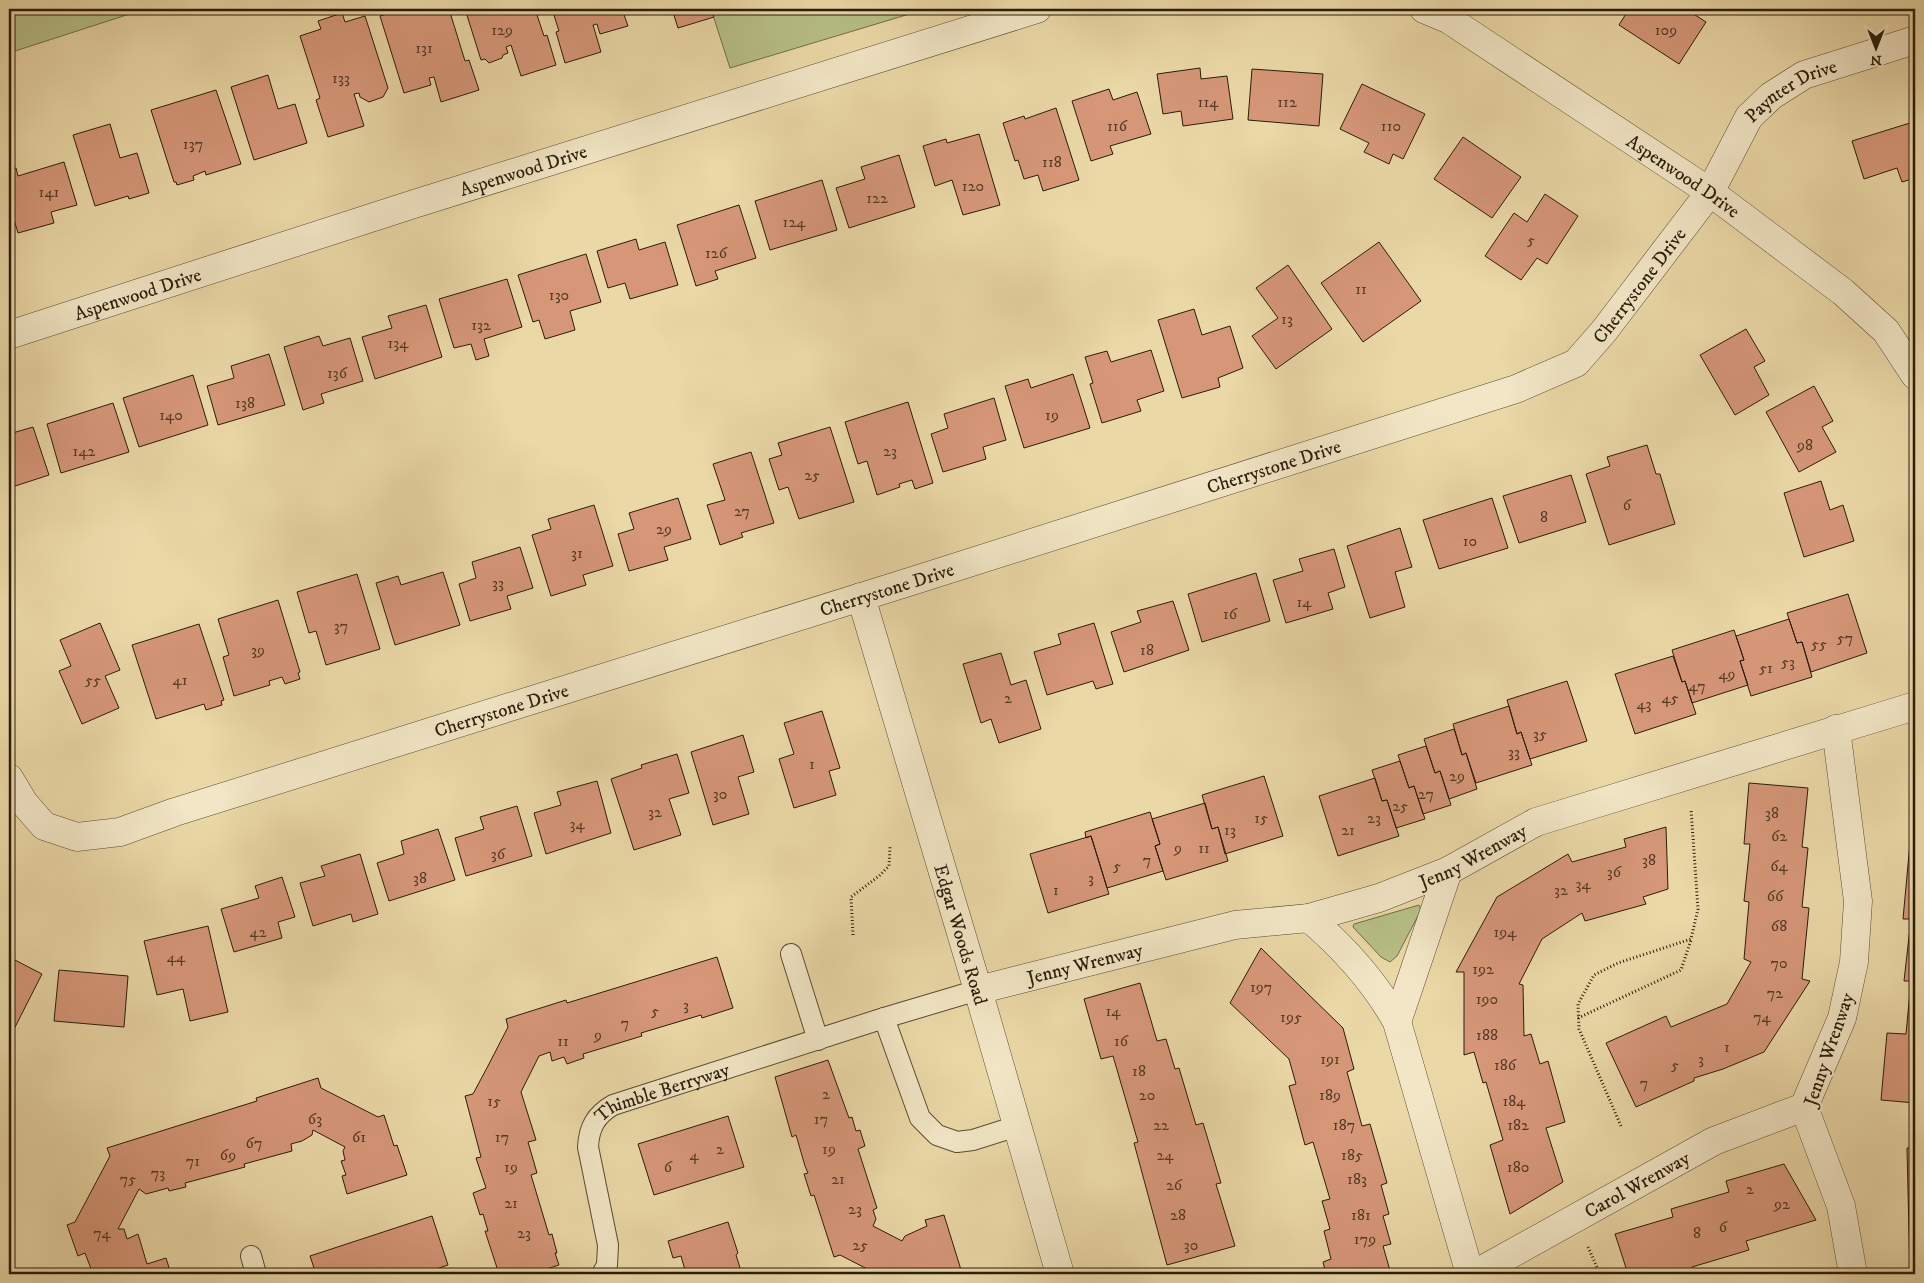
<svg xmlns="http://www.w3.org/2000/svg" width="1924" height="1283" viewBox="0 0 1924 1283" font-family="'IM FELL DW Pica',serif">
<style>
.green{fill:#b7bf87;stroke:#706e48}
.building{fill:#d69779;stroke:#2a1c0a}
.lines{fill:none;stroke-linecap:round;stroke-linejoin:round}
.service-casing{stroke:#5a4b31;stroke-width:22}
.minor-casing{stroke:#5a4b31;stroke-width:29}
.path{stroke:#2a1c0a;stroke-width:3;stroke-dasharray:1 2.5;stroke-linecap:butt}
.service{stroke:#f2e6c6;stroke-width:20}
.minor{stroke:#f2e6c6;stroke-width:28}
.labels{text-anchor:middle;stroke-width:4.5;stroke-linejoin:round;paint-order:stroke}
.number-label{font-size:16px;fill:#553b26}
.street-label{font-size:19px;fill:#2a1c0a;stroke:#f2e6c6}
</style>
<rect width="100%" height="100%" fill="#ebd8a7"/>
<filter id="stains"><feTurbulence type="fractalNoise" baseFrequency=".004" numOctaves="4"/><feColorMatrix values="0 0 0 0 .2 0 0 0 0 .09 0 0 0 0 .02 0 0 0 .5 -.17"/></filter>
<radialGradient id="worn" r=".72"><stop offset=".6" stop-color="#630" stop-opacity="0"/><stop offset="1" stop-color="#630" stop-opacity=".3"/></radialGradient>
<path class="green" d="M9,9H145L9,53Z
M711,9H926L730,68Z
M1419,905L1421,910L1397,956L1390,962L1381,957L1353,927L1354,924Z"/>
<path class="building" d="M401,9H449L465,61L469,60L479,90L441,102L434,77L429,78L431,85L404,93L380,16Z
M465,9H535L544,36L547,35L556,65L521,76L511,45L506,47L508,53L503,55L502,58L489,63L485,59L481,60Z
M552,9H622L628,26L600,34L597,24L593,25L601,52L565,63L556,32L559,31Z
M638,9H660L646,14Z
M672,9H712L714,17L678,28Z
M1629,9H1686L1706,22L1679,64L1619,25Z
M342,13L345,22L365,16L388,88L383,97L369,102L360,97L359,93L354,94L364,126L328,137L316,100L320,98L300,36L321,29L318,21Z
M1200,68L1201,79L1227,76L1233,119L1183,126L1181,111L1163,114L1157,74Z
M1252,69L1323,74L1319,126L1248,120Z
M268,75L278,109L295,104L307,143L254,160L231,87Z
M1362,84L1425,114L1403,159L1393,154L1389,164L1364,152L1369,143L1340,129Z
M1109,89L1113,100L1137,92L1151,134L1110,146L1113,154L1091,161L1072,101Z
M216,90L241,164L206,175L205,171L193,176L194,180L177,185L176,182H174L151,110Z
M1056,108L1079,180L1043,191L1038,175L1024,179L1018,160L1015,161L1003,123L1024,116L1025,119Z
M1910,123L1913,134L1915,133V178L1902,182L1897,168L1864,179L1852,141Z
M110,124L120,158L137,153L149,193L129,199L128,196L95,206L73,135Z
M979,134L1000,205L963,215L952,180L935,186L923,146L946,139L947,143Z
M1463,137L1521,177L1492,218L1434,179Z
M899,155L915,207L849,228L836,188L865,179L861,167Z
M64,162L77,205L51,212L54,223L18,233L9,203V170L16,168L18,176Z
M822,180L837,230L770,250L755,201Z
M1545,194L1578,216L1547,264L1537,258L1521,280L1485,256L1514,213L1527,222Z
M739,205L756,258L715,271L718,279L696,286L677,225Z
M636,239L639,250L665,242L678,285L630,299L625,283L608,288L597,251Z
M1379,242L1421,301L1363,342L1321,283Z
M586,254L601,302L570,311L575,330L545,339L539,320L533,322L518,275Z
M1288,265L1332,329L1276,369L1252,336L1278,318L1256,288Z
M507,279L522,327L484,339L489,356L476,360L471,344L454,348L439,299Z
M426,305L442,357L375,379L362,337L392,328L388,316Z
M1194,309L1202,335L1230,326L1243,368L1218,378L1220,387L1182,398L1158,320Z
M1746,329L1765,361L1754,367L1769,395L1735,415L1700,355Z
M319,336L323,346L350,338L363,381L321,394L324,403L303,410L284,347Z
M1151,350L1164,391L1137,400L1141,411L1102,423L1090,384L1093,383L1085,357L1107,351L1111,362Z
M269,354L285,405L218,425L207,386L234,378L231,366Z
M1073,374L1090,428L1024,448L1005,386L1028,379L1031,388Z
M193,375L208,425L139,447L123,398Z
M1814,386L1833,421L1822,427L1836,452L1799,472L1766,412Z
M994,398L1006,440L983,447L986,459L943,472L931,434L948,428L944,414Z
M908,402L933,483L915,489L912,480L899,484L900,487L877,495L867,461L858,464L845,422Z
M113,403L129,452L61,473L47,424Z
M33,427L49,475L9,488V434Z
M830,427L854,502L799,519L788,487L779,490L769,459L782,455L778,443Z
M1647,445L1656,474H1660L1675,524L1609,545L1586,474L1610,466L1607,457Z
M751,452L774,523L741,533L743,537L720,545L707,505L725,500L713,464Z
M1571,475L1586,522L1519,543L1503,496Z
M1821,481L1830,510L1843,505L1854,541L1804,557L1784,493Z
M678,498L691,539L664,547L668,560L629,571L618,534L634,529L629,513Z
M1492,498L1508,548L1439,569L1423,520Z
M594,505L613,566L583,575L586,585L551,596L532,535L551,529L548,519Z
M1400,528L1412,567L1395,572L1405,607L1370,618L1347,546Z
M520,547L533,588L507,596L511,609L470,621L459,584L476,578L472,562Z
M1334,549L1345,587L1328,593L1333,609L1286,623L1273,580L1303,571L1299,559Z
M443,572L460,625L395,645L376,583L398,576L401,585Z
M1256,573L1270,621L1202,642L1188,594Z
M357,574L380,649L326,665L316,631L309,633L297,592Z
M1848,594L1867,653L1811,672L1802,642L1797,643L1787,613Z
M278,600L300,672L298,673L300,679L285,684L282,677L269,681L270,685L234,696L223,657L229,655L218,619Z
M1173,601L1189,650L1124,672L1111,632L1141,622L1137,611Z
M1789,619L1797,643L1802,642L1812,677L1751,696L1740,661L1744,660L1736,636Z
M100,623L120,670L105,676L119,708L82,724L59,671L71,666L60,640Z
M1094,623L1113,684L1096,689L1093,681L1047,695L1034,652L1061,644L1058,634Z
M199,624L224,700L221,701L222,705L206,710L204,704L156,719L132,645Z
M1734,630L1744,660L1740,661L1748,685L1692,703L1685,681L1682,682L1672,650Z
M1001,653L1011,685L1026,680L1041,729L999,743L991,719L981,723L963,664Z
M1673,656L1682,682L1685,681L1696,714L1635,734L1615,674Z
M1567,681L1587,741L1530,759L1521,732L1517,734L1507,700Z
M1509,706L1517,734L1521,732L1532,765L1476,783L1466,753L1462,755L1453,724Z
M822,711L840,768L829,771L836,795L794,808L779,759L794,754L784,723Z
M1454,729L1462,755L1466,753L1477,789L1449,799L1440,771L1435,773L1424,739Z
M743,735L754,772L738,777L749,814L713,825L691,752Z
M1426,746L1435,773L1440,771L1451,805L1423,814L1414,786L1409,788L1398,755Z
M677,754L689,793L669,799L681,835L634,850L611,779L642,768L641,765Z
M1400,761L1409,788L1414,786L1425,819L1396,828L1387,800L1382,801L1372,770Z
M1264,776L1283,836L1225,854L1218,827L1212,829L1202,795Z
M1375,778L1382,801L1387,800L1399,836L1338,856L1319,796Z
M597,781L611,833L546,854L534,813L561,805L557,792Z
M1749,783L1808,788L1802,847L1808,848L1802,907L1809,908L1802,979L1810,981L1764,1052L1723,1069L1694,1078V1081L1636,1107L1606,1043L1666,1016L1671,1027L1727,1004L1751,962L1744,959L1749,902L1744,901L1750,844H1744Z
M1205,803L1212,829L1218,827L1228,861L1166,880L1155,846L1160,844L1152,819Z
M517,806L532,856L466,876L455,838L484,829L480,817Z
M1150,812L1160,844L1155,846L1163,871L1107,888L1091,836L1086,838L1085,832Z
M1666,827L1668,889L1643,897L1646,904L1585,921L1582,913L1542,939L1519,984L1523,985L1524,1036L1531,1034L1540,1064L1548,1061L1565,1122L1546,1128L1563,1182L1510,1214L1490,1145L1503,1140L1486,1082L1483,1083L1474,1052L1464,1055V972H1456L1497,897L1568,854L1572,862L1626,847L1624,839Z
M438,829L455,880L389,901L377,863L404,854L401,841Z
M1091,836L1109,894L1048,913L1030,854Z
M1910,843L1915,845V1103L1881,1100L1887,1033L1906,1034L1911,981H1904L1911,919H1903Z
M360,854L378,914L353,922L351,914L313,926L300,883L325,876L321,866Z
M282,877L295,917L278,922L282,938L234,952L221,909L259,898L255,886Z
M208,926L228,1012L190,1021L183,989L157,995L144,941Z
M1261,948L1343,1028L1354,1069L1347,1072L1362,1126L1370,1124L1387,1183L1381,1185L1389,1214L1383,1216L1391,1244L1383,1246L1391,1274H1326L1323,1262L1331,1259L1324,1231L1330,1229L1322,1201L1330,1199L1313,1142L1305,1145L1289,1086L1296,1084L1289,1059L1230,1003Z
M9,957L42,974L9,1039Z
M717,957L733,1008L702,1018L701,1015L641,1033L642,1036L583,1054L584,1058L567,1064L564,1057L552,1061L550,1052L539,1056L521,1092L536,1140L528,1142L537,1173L531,1175L549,1235L552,1234L557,1253H555L559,1265L531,1274H499L485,1231H488L483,1214L480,1215L473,1193L486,1188L476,1158L481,1157L465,1096L473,1094L489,1064L508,1027L506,1019L566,1000L567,1003Z
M59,970L128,976L124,1027L54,1021Z
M1140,983L1157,1041L1166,1039L1175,1069L1179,1068L1196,1125L1203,1123L1221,1183L1216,1184L1235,1246L1167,1265L1134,1143L1138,1142L1113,1056L1101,1059L1084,999Z
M828,1060L849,1118L852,1117L856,1131L860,1130L865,1146L858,1149L877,1208L873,1210L876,1219L873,1226L902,1241L905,1236L927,1226L925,1220L944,1215L962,1273L958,1274H877L840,1255L834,1257L814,1195L811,1196L804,1174L808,1173L805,1166L796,1135L792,1137L775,1077Z
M318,1078L321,1088L378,1117L384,1115L394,1146L397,1145L407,1175L347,1194L342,1176L346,1175L341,1161L345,1160L343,1151L345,1147L313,1130L312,1135L302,1141L291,1144L292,1151L244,1164L245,1167L185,1183L186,1187L169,1191L168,1188L146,1194L139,1189L118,1229H124L127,1239L138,1234L147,1264L166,1258L171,1274H93L85,1253L78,1256L67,1225L75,1222L110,1156L107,1148L257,1101L256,1098Z
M728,1116L744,1167L654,1195L638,1144Z
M1907,1148H1915V1274H1910Z
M1784,1164L1816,1220L1746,1241L1749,1250L1692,1267L1694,1274H1628L1615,1234L1673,1217L1671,1209L1729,1192L1726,1181Z
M432,1216L448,1265L421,1274H316L310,1256Z
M728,1222L738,1253L736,1255L742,1274H688L687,1269L685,1270L681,1256L673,1258L668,1241Z"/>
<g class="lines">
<g class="service-casing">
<g id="service">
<path d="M791,954L818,1040"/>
<path d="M884,1018L920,1118L937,1135L957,1142L973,1140L1017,1126"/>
<path d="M251,1256L256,1274"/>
<path id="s1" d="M602,1274L607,1265L608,1245L588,1147C589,1127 596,1115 613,1105L884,1018L978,990"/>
</g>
</g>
<g class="minor-casing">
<g id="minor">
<path id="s2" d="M1424,9L1448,19L1710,192L1843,292L1886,331L1915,375"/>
<path id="s3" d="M9,335L414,204L1037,9"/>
<path id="s4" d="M861,597L978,990L1060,1274"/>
<path d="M1836,729L1858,901L1854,962L1842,1018L1804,1107L1841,1206L1853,1274"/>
<path id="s5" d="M9,778L24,803L44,826L77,837L120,832L175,812L909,582L1516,389L1576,363L1604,331L1710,192L1749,117L1771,96L1804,75L1915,40"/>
<path d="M1309,918C1343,947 1375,982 1397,1022L1470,1274"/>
<path id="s6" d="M978,990L1235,925L1309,918L1379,898L1448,871L1536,822L1915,706"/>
<path d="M1397,1022L1448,871"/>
<path id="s7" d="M1475,1274L1714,1141L1804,1107"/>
</g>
</g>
<path class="path" d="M853,935L851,897L879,876L889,866L890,847
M1578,1018L1681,970L1691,940
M1621,1126L1579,1029L1578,1004L1594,975L1618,963L1691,939L1698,909L1691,809
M1588,1247L1600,1274"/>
<use href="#service" class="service"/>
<use href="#minor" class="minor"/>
</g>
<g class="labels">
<g class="number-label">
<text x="502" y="35">129</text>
<text x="1666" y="35">109</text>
<text x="424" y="53">131</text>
<text x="341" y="83">133</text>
<text x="1208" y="107">114</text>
<text x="1287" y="107">112</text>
<text x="1117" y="131">116</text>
<text x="1391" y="131">110</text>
<text x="193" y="149">137</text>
<text x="1052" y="167">118</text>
<text x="973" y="191">120</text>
<text x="49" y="197">141</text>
<text x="877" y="203">122</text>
<text x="794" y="227">124</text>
<text x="1531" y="245">5</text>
<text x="716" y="258">126</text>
<text x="1361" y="294">11</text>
<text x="559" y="300">130</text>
<text x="1287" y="324">13</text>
<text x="481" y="330">132</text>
<text x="398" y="348">134</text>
<text x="337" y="378">136</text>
<text x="245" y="408">138</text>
<text x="171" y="420">140</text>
<text x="1052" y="420">19</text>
<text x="1805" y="450">98</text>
<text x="84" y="456">142</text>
<text x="890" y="456">23</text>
<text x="812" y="480">25</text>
<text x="1627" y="510">6</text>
<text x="742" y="516">27</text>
<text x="1544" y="522">8</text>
<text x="664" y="534">29</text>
<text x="1470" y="546">10</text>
<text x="577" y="558">31</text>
<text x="498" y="588">33</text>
<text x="1304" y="607">14</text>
<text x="1230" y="619">16</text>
<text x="341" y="631">37</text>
<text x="1845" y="643">57</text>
<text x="1819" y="649">55</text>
<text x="258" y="655">39</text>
<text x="1147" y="655">18</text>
<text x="1788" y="667">53</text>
<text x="1766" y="673">51</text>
<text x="1727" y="679">49</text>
<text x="93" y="685">55</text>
<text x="180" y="685">41</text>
<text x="1697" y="691">47</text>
<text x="1008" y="703">2</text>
<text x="1670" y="703">45</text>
<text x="1644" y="709">43</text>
<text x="1540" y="739">35</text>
<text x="1514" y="757">33</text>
<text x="812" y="769">1</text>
<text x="1457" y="781">29</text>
<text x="720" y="799">30</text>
<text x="1426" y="799">27</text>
<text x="1400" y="811">25</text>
<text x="655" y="817">32</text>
<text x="1772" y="818">38</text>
<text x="1261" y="823">15</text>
<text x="1374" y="823">23</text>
<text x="577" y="829">34</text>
<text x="1230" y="835">13</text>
<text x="1348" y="835">21</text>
<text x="1779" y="841">62</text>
<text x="1178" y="853">9</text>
<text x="1204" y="853">11</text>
<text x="498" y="859">36</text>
<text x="1147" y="865">7</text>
<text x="1649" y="865">38</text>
<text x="1117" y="871">5</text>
<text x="1779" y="871">64</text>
<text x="1614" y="877">36</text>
<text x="420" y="883">38</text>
<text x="1091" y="883">3</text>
<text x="1583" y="889">34</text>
<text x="1056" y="895">1</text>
<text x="1561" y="895">32</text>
<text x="1775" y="901">66</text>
<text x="1779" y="931">68</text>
<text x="258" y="937">42</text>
<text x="1505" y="937">194</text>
<text x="176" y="962">44</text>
<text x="1779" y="968">70</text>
<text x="1483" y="974">192</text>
<text x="1261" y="992">197</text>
<text x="1775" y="998">72</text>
<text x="1487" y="1004">190</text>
<text x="686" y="1010">3</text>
<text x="655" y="1016">5</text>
<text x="1113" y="1016">14</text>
<text x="1291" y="1022">195</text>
<text x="1762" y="1022">74</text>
<text x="625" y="1028">7</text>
<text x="598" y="1040">9</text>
<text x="1487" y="1040">188</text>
<text x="563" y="1046">11</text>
<text x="1121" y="1046">16</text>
<text x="1727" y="1052">1</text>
<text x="1330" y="1064">191</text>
<text x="1701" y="1064">3</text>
<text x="1505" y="1070">186</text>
<text x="1675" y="1070">5</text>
<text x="1139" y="1076">18</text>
<text x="1644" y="1088">7</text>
<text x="826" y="1099">2</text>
<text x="1147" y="1100">20</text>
<text x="1330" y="1100">189</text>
<text x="494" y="1106">15</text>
<text x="1514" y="1106">184</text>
<text x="315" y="1124">63</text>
<text x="821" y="1124">17</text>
<text x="1161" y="1130">22</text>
<text x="1344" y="1130">187</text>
<text x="1518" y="1130">182</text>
<text x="359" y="1142">61</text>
<text x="502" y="1142">17</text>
<text x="254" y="1148">67</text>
<text x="720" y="1154">2</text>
<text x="829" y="1154">19</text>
<text x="228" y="1160">69</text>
<text x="694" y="1160">4</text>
<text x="1165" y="1160">24</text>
<text x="1352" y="1160">185</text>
<text x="193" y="1166">71</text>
<text x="511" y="1172">19</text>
<text x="668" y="1172">6</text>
<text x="1518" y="1172">180</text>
<text x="158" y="1178">73</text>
<text x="128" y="1184">75</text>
<text x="838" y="1184">21</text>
<text x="1357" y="1184">183</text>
<text x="1174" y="1190">26</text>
<text x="1750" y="1194">2</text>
<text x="511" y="1208">21</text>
<text x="1782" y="1209">92</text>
<text x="855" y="1214">23</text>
<text x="1178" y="1220">28</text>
<text x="1361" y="1220">181</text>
<text x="1723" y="1232">6</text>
<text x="102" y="1238">74</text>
<text x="524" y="1238">23</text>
<text x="1697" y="1238">8</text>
<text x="1365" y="1244">179</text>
<text x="860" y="1250">25</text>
<text x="1191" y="1250">30</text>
</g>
<g class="street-label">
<text dy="7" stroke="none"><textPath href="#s5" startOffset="2020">Paynter Drive</textPath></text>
<text dy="7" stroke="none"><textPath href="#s3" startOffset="540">Aspenwood Drive</textPath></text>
<text dy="7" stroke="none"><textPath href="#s2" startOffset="309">Aspenwood Drive</textPath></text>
<text dy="7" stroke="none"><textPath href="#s5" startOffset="1768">Cherrystone Drive</textPath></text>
<text dy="7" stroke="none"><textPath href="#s3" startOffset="135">Aspenwood Drive</textPath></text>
<text dy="7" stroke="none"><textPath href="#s5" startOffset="1348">Cherrystone Drive</textPath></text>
<text dy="7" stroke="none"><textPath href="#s5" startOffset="942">Cherrystone Drive</textPath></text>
<text dy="7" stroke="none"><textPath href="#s5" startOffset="538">Cherrystone Drive</textPath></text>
<text dy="7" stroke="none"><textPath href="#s6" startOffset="515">Jenny Wrenway</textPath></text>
<text dy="7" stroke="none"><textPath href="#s4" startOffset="352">Edgar Woods Road</textPath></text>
<text dy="7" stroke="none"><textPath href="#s6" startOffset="110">Jenny Wrenway</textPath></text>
<text transform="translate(1828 1049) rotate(-71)" y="7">Jenny Wrenway</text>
<text dy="7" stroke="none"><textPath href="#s1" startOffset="232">Thimble Berryway</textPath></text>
<text dy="7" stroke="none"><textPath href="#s7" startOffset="185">Carol Wrenway</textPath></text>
</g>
</g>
<rect width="1924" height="1283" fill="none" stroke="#ebd8a7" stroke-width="30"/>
<rect x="10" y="10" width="1904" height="1263" fill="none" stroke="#2a1c0a" stroke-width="2.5"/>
<rect x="15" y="15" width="1894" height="1253" fill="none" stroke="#2a1c0a"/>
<g transform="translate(1876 48) rotate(180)" stroke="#f2e6c6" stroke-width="4" paint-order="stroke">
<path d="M0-4L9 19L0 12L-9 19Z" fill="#2a1c0a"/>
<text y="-8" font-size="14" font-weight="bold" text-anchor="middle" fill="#2a1c0a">N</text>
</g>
<rect width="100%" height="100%" filter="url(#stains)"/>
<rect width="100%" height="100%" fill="url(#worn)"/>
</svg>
